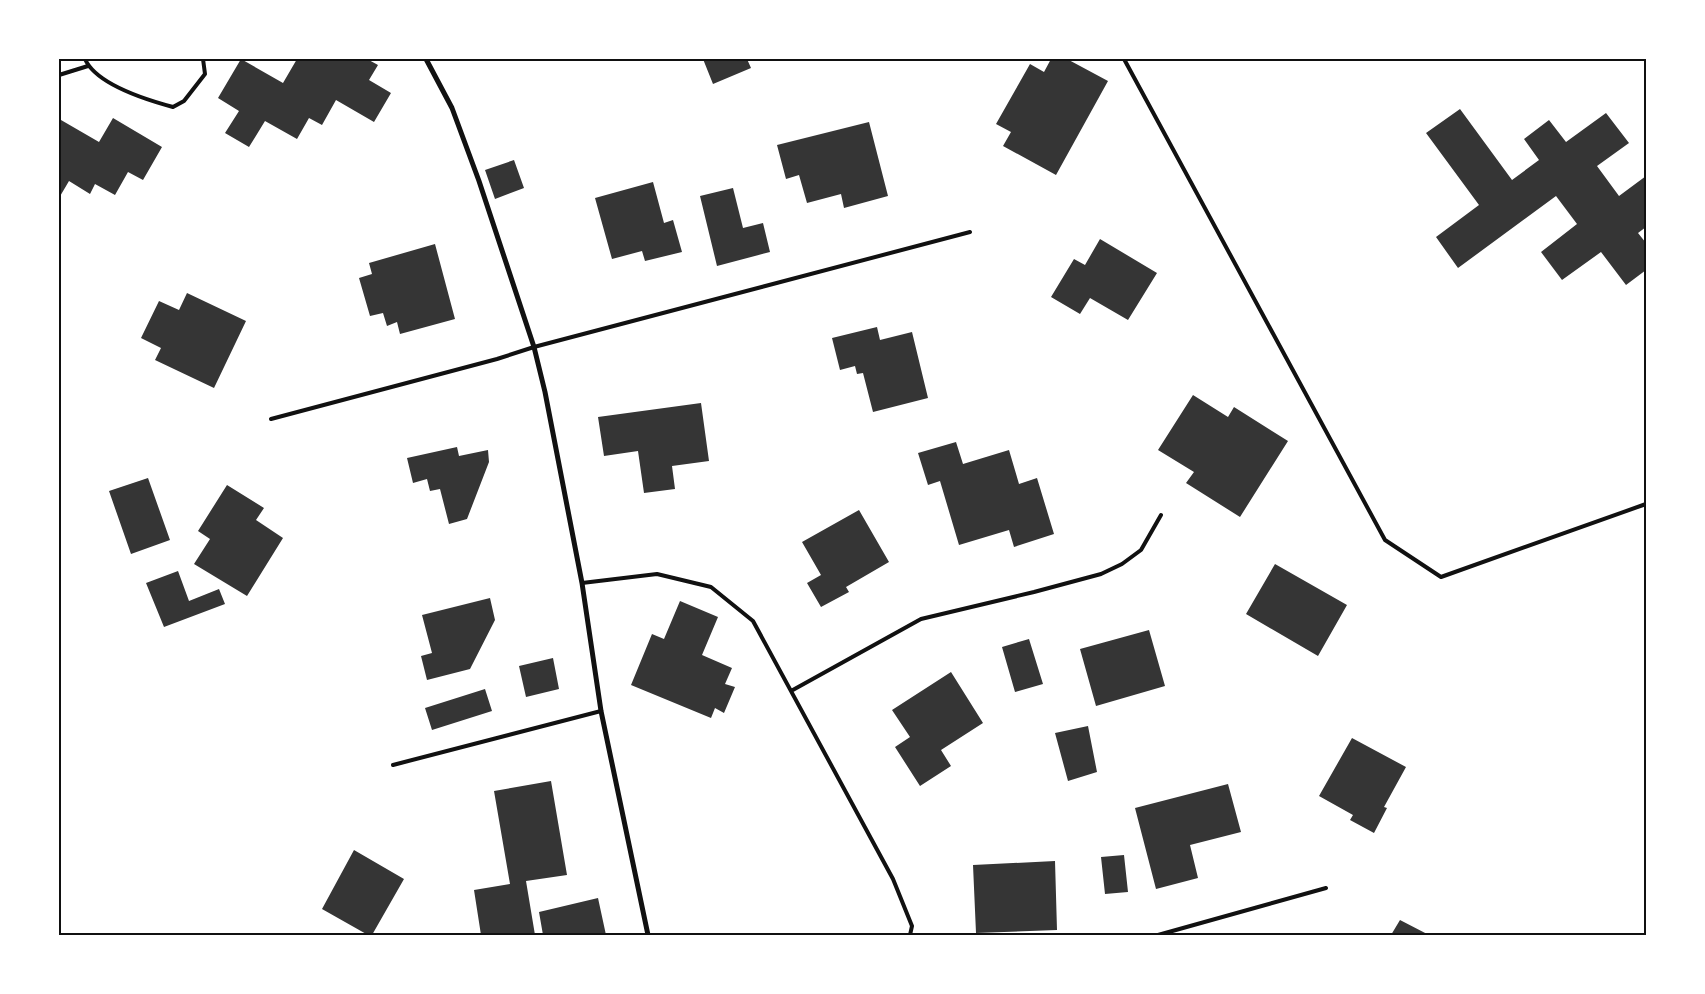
<svg xmlns="http://www.w3.org/2000/svg" width="1705" height="994" viewBox="0 0 1705 994" font-family="'Alegreya Sans',sans-serif">
<style>
.building{fill:#353535}
.lines{fill:none;stroke-linecap:round;stroke-linejoin:round}
.service{stroke:#111;stroke-width:4}
.minor{stroke:#111;stroke-width:5}
.neatline{fill:none;stroke:#111;stroke-width:2}
</style>
<rect width="100%" height="100%" fill="#fff"/>
<path class="building" d="M241,59L283,83L297,59H367L378,65L369,80L391,93L374,122L336,100L322,125L309,118L297,139L265,121L249,147L225,133L239,111L218,98Z
M703,59H747L751,68L713,84Z
M1051,59H1067L1108,81L1056,175L1003,146L1011,132L996,124L1030,64L1044,72Z
M1460,109L1512,180L1539,160L1524,139L1549,120L1566,142L1606,113L1629,143L1597,166L1619,196L1646,176V227L1638,233L1646,243V270L1626,285L1601,252L1562,280L1541,252L1577,224L1556,196L1458,268L1436,237L1479,205L1426,133Z
M113,118L162,147L143,180L128,172L115,195L95,184L90,194L69,181L59,198V124L61,120L99,142Z
M869,122L888,196L844,208L841,194L807,203L799,175L786,179L777,145Z
M514,160L524,188L495,199L485,170Z
M653,182L664,223L673,220L682,252L645,261L642,251L612,259L595,198Z
M733,188L743,228L763,223L770,252L717,266L700,196Z
M1100,239L1157,273L1128,320L1090,298L1080,314L1051,297L1074,259L1085,265Z
M435,244L455,319L400,334L397,322L387,326L383,313L370,316L359,278L372,274L369,263Z
M187,293L246,321L214,388L155,360L161,348L141,338L159,301L179,310Z
M877,327L880,340L912,332L928,398L873,412L863,373L857,374L855,366L840,370L832,338Z
M1193,395L1228,417L1234,407L1288,441L1240,517L1186,483L1194,472L1158,450Z
M701,403L709,461L672,466L675,489L644,493L638,451L604,456L598,417Z
M956,442L963,464L1009,450L1019,484L1037,478L1054,534L1014,547L1009,530L959,545L940,481L928,485L918,453Z
M457,447L459,456L488,450L489,462L467,519L449,524L440,489L430,491L427,479L413,483L407,458Z
M148,478L170,540L131,554L109,491Z
M227,485L264,508L256,520L283,538L247,596L194,564L210,539L198,531Z
M859,510L889,562L846,587L849,592L821,607L807,583L821,575L802,542Z
M1275,564L1347,605L1318,656L1246,614Z
M178,571L189,601L219,589L225,604L164,627L146,583Z
M490,598L495,620L470,669L427,680L421,656L432,653L422,615Z
M680,601L718,617L702,655L732,668L725,684L735,687L724,713L715,708L711,718L631,685L652,634L664,639Z
M1149,630L1165,686L1096,706L1080,649Z
M1029,639L1043,684L1015,692L1002,647Z
M553,658L559,689L526,697L519,666Z
M951,672L983,723L941,750L951,766L920,786L895,747L910,737L892,710Z
M485,689L492,711L432,730L425,708Z
M1088,726L1097,772L1068,781L1055,733Z
M1352,738L1406,767L1384,807L1387,808L1374,833L1350,820L1353,815L1319,796Z
M551,781L567,875L526,881L535,935H481L474,890L510,884L494,791Z
M1228,784L1241,832L1190,845L1198,878L1156,889L1135,808Z
M354,850L404,879L372,935H368L322,909Z
M1124,855L1128,892L1105,894L1101,857Z
M1055,861L1057,930L976,933L973,865Z
M598,898L606,935H543L539,912Z
M1400,920L1429,935H1391Z"/>
<g class="lines">
<path class="service" d="M85,59C96,84 147,100 173,107L184,101L205,74L203,59
M1124,59L1385,540L1441,577L1646,504
M59,75L88,66
M271,419L497,359L534,347L970,232
M582,583L657,574L711,587L753,621L893,879L912,926L910,935
M791,691L921,619L1034,592L1101,574L1122,564L1141,550L1161,515
M393,765L601,711
M1158,935L1326,888"/>
<path class="minor" d="M426,59L452,108L479,181L534,347L545,392L582,583L601,711L648,935"/>
</g>
<rect width="1705" height="994" fill="none" stroke="#ffffff" stroke-width="120"/>
<rect x="60" y="60" width="1585" height="874" class="neatline"/>
</svg>
